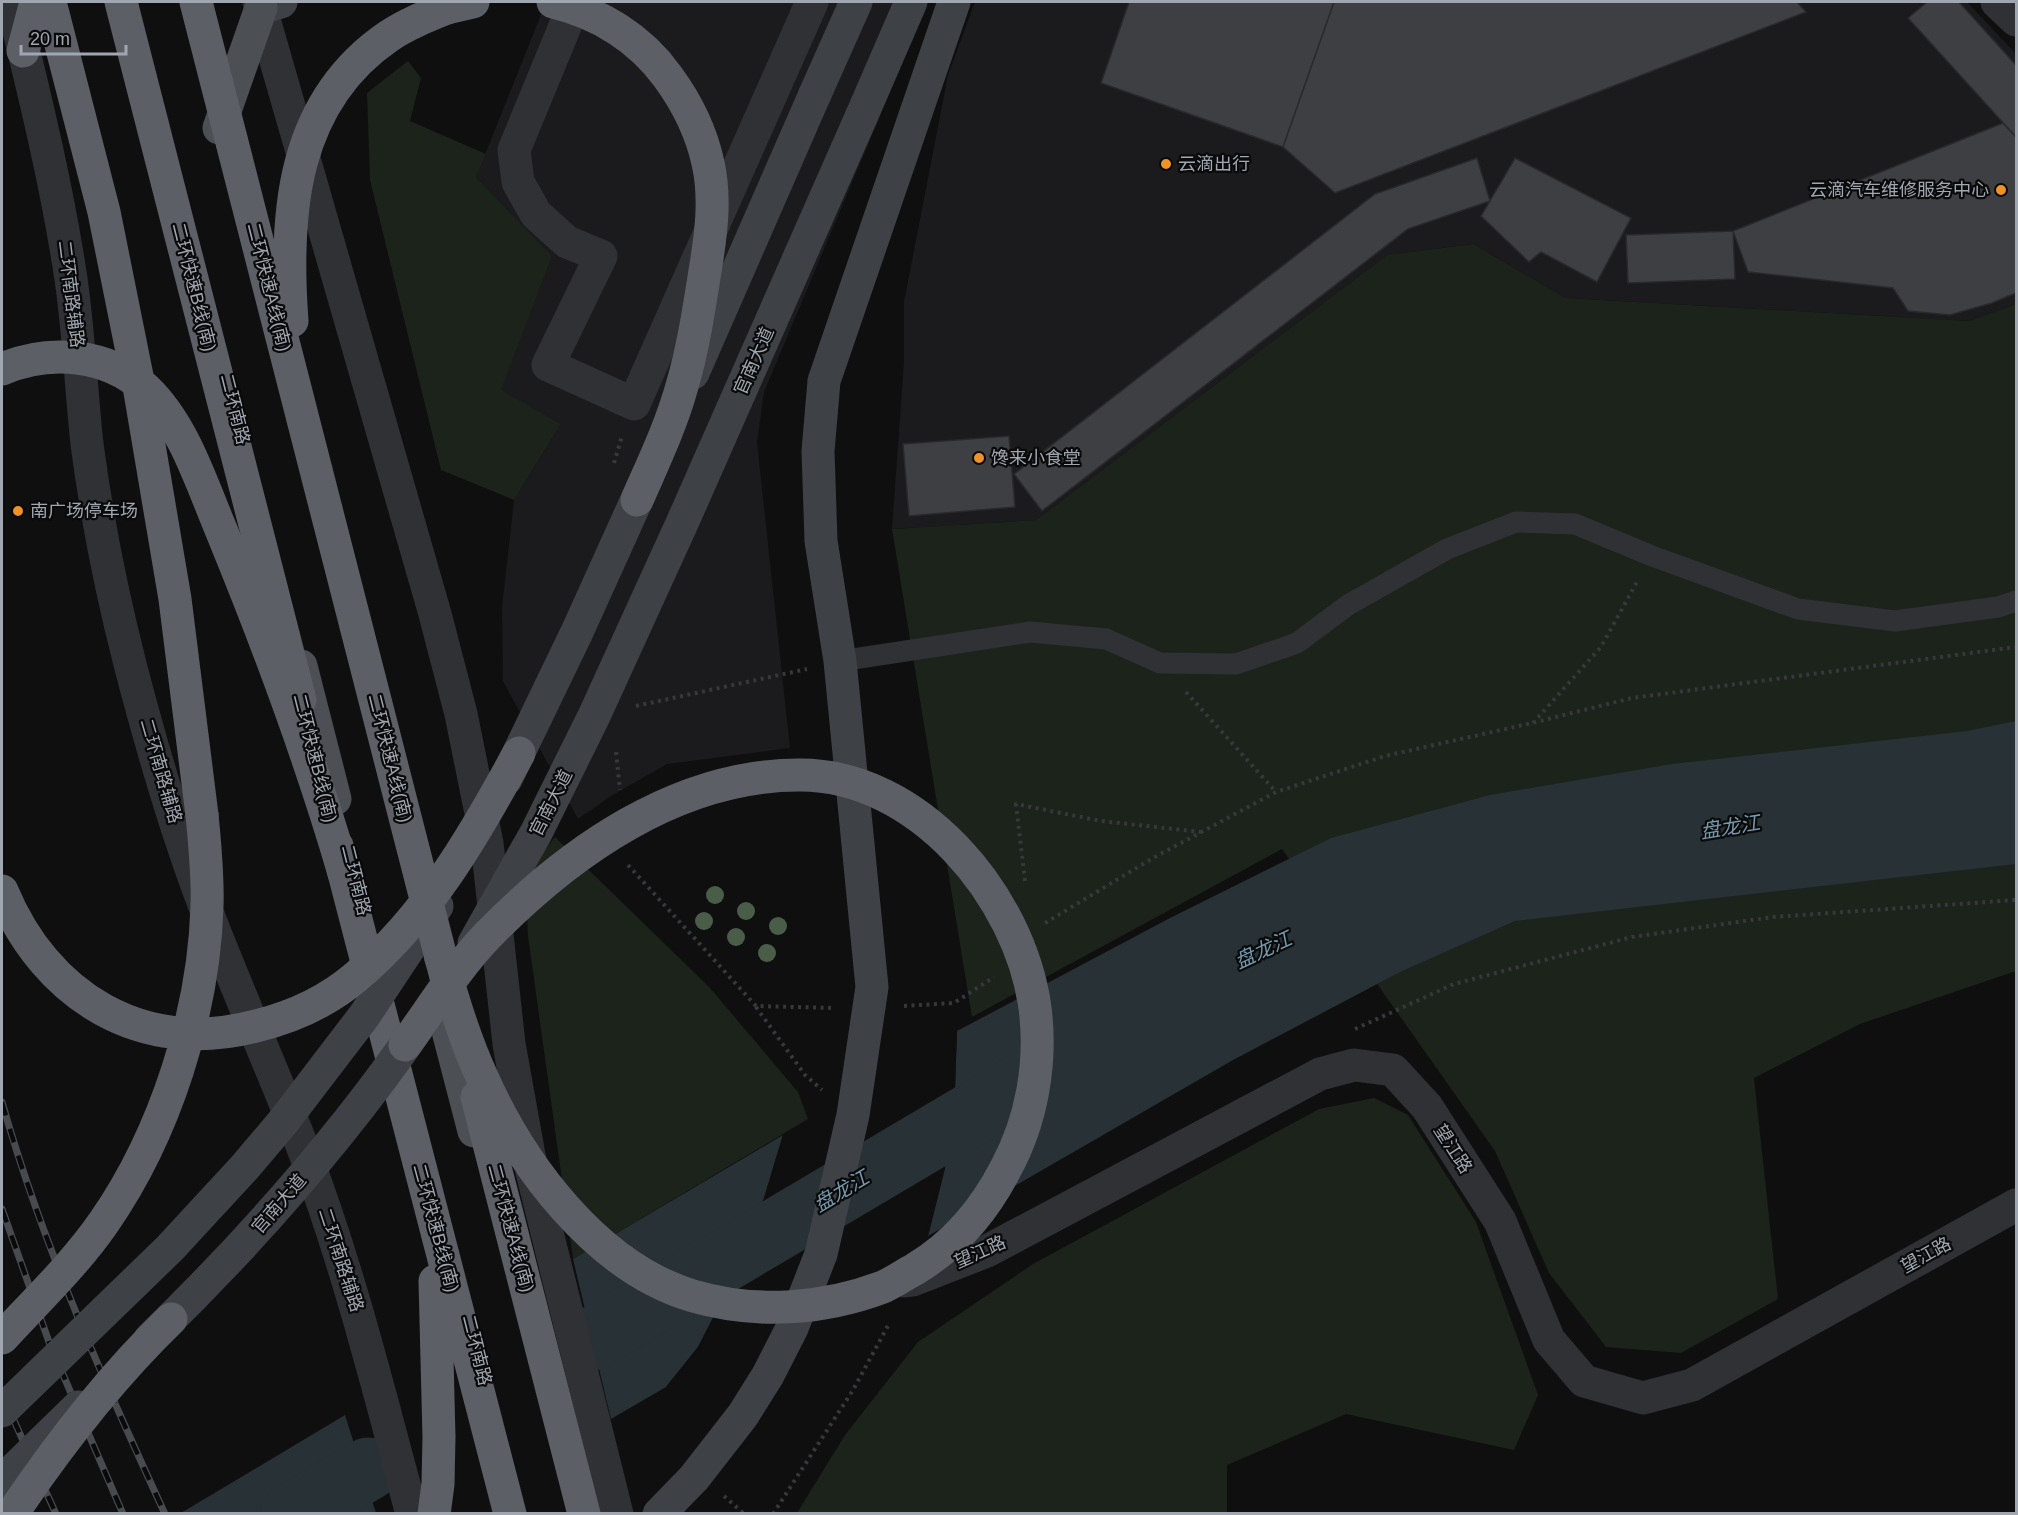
<svg xmlns="http://www.w3.org/2000/svg" width="2018" height="1515" viewBox="0 0 2018 1515" font-family="Helvetica,'Noto Sans SC',sans-serif">
<style>
.built{fill:#1b1b1d}
.green{fill:#1b231b}
.water{fill:#283135}
.pier{fill:#0f0f10}
.lines{fill:none;stroke-linecap:round;stroke-linejoin:round}
.river{stroke:#283135;stroke-width:63}
.building{fill:#3e3f43;stroke:#29292c;stroke-width:1.5}
.path{stroke:#36383c;stroke-width:4;stroke-dasharray:3 4.5;stroke-linecap:butt}
.lane{stroke:#303135;stroke-width:21}
.street{stroke:#303135;stroke-width:33}
.secondary{stroke:#3e4145;stroke-width:33}
.primary{stroke:#4c4f54;stroke-width:33}
.highway{stroke:#5c6066;stroke-width:33}
.rail-casing{stroke:#474a4e;stroke-width:7}
.rail{stroke:#0a0a0b;stroke-width:4.5;stroke-dasharray:14;stroke-linecap:butt}
.secondary-bridge{stroke:#3e4145;stroke-width:33}
.highway-bridge{stroke:#5c6066;stroke-width:33}
.tree{fill:#495d49}
.poi-dot{fill:#f09327;stroke:#0a0a0b;stroke-width:2}
.labels{text-anchor:middle;stroke-width:4.5;stroke-linejoin:round;paint-order:stroke}
.poi-label{font-size:18px;fill:#a0a7b1;stroke:#0a0a0b;text-anchor:start}
.street-label{font-size:18px;fill:#a0a7b1;stroke:#0a0a0b}
.water-label{font-size:20px;font-style:italic;fill:#769aad;stroke:#0a0a0b}
</style>
<rect width="100%" height="100%" fill="#0f0f10"/>
<path class="built" d="M546,2H928L764,392L757,442L790,748L667,764L611,796L578,819L503,681L502,607L514,500L561,424L500,390L552,256L476,177Z
M975,2H1967L2016,54V304L1969,321L1566,298L1473,244L1387,255L1036,520L892,529L904,362V302L948,75Z"/>
<path class="green" d="M408,61L421,78L410,121L486,154L476,177L552,256L501,390L561,424L514,500L441,470L370,180L367,93Z
M1473,244L1566,298L1969,321L2016,304V971L1860,1024L1754,1078L1778,1299L1681,1353L1606,1347L1549,1273L1495,1151L1282,849L972,1017L892,529L1036,520L1387,255Z
M555,837L710,988L798,1092L808,1119L573,1259L528,936L523,841L538,858Z
M1374,1098L1408,1115L1476,1222L1538,1395L1514,1450L1346,1414L1227,1465V1513H797L845,1435L918,1342L1033,1264L1319,1109Z"/>
<path class="water" d="M2016,721V864L1515,921L1400,972L1233,1060L928,1236L945,1168L955,1089L957,1031L1170,918L1331,838L1490,795L1672,764L1967,731Z
M783,1135L764,1198L736,1273L698,1347L666,1387L611,1419L573,1259Z
M345,1415L376,1513H181Z"/>
<path class="pier" d="M957,1031L955,1089L945,1168L928,1236L925,1237L942,1167L952,1089L954,1033Z
M785,1133L767,1199L739,1274L700,1348L673,1383L666,1387L698,1347L736,1273L764,1198L783,1135Z"/>
<g class="lines">
<path class="river" d="M592,1339L1024,1083
M292,1514L368,1469"/>
</g>
<path class="building" d="M1129,2H1334L1283,147L1101,83Z
M1334,2H1797L1806,12L1335,193L1283,147Z
M1927,2H1959L2016,65V137L1908,18Z
M2003,123L2016,137V293L1992,303L1950,315L1908,311L1893,288L1748,272L1733,231Z
M1477,158L1490,201L1408,229L1042,511L1014,474L1375,194Z
M1515,158L1631,218L1597,282L1541,252L1529,262L1481,216Z
M1733,231L1735,279L1628,283L1626,235Z
M1009,436L1015,507L909,516L903,444Z"/>
<g class="lines">
<path class="path" d="M614,463L622,436
M1186,692L1276,792
M636,706L807,669
M1533,723L1601,647L1638,580
M616,752L620,790
M628,865L756,1006L834,1008
M1025,881L1016,804L1101,821L1201,832
M1045,923L1153,858L1276,792L1385,756L1532,723L1632,698L2016,647
M904,1006L954,1003L994,977
M756,1007L805,1075L822,1090
M1355,1029L1454,984L1632,937L1773,917L2016,900
M724,1496L744,1514
M773,1514L853,1390L890,1322"/>
<path class="lane" d="M840,661L1030,632L1106,639L1160,663L1236,664L1297,643L1348,605L1447,549L1516,522L1575,524L1652,556L1798,609L1895,621L1998,607L2016,601"/>
<path class="street" d="M12,2C34,93 57,185 71,279C79,334 81,389 87,444C97,520 112,594 131,668C153,752 177,836 209,917C239,995 274,1072 304,1151C349,1269 379,1392 412,1514
M259,2L435,614L461,714L487,843L509,1044L532,1172L617,1514
M575,2L514,150L518,182L536,214L567,242L601,256L548,365L634,404L812,2
M1997,2L2016,20
M905,1281L913,1280L987,1251L1320,1074L1354,1065L1393,1070L1427,1107L1500,1221L1549,1340L1584,1381L1643,1398L1692,1385L2016,1205"/>
<path class="secondary" d="M261,8L281,2
M815,94L856,2
M862,115L911,2
M659,1514L694,1478L743,1415L768,1375L792,1328L821,1254L853,1115L872,987L840,661L821,541L818,451L824,381L954,2"/>
<path class="primary" d="M219,128L261,8
M301,666L335,799
M441,1004L474,1131"/>
<path class="highway" d="M50,2L104,212L139,386L175,599L202,815
M121,2L300,700
M447,8L473,2
M23,51L36,2
M337,846L510,1514
M434,1514L438,1484L439,1437L435,1281"/>
<g class="rail-casing">
<path id="rail" d="M2,1102C42,1244 103,1379 165,1514
M2,1209L49,1342L123,1514
M2,1394L56,1514
M2,1467L22,1514"/>
</g>
<use href="#rail" class="rail"/>
<path class="secondary-bridge" d="M693,373L815,94
M506,779L577,632L648,475
M474,943L536,833L594,716L683,521L862,115
M150,1339C250,1242 342,1138 421,1023
M2,1411L170,1248L244,1168L283,1122L364,1016L437,906
M2,1481L78,1407"/>
<path class="highway-bridge" d="M196,2L446,977
M553,2C599,13 640,38 668,77C687,103 701,131 708,163C716,198 711,235 705,271C699,309 693,349 682,386C671,426 653,463 637,500
M292,321C284,213 292,102 389,36C407,24 427,16 447,8
M2,369C49,349 107,353 146,389C184,425 202,485 222,532C268,644 310,757 344,873
M2,891C46,997 142,1056 256,1026C293,1017 328,1001 357,976C428,916 475,834 519,753
M405,1045C432,1008 456,968 488,935C570,851 678,775 799,775C918,774 1020,896 1035,1008C1042,1062 1032,1120 1006,1168C985,1209 955,1245 915,1269C904,1275 894,1282 883,1287C822,1310 755,1314 693,1296C596,1267 521,1165 482,1077C464,1038 452,996 440,955
M477,1097L584,1514
M2,1338C37,1300 75,1264 104,1222C165,1134 204,1013 207,906C208,876 205,845 202,815
M12,1514C59,1444 110,1378 171,1319"/>
</g>
<g class="tree">
<circle cx="715" cy="895" r="9"/>
<circle cx="746" cy="911" r="9"/>
<circle cx="704" cy="921" r="9"/>
<circle cx="778" cy="926" r="9"/>
<circle cx="736" cy="937" r="9"/>
<circle cx="767" cy="953" r="9"/>
</g>
<g class="poi-dot">
<circle cx="1166" cy="164" r="6"/>
<circle cx="2001" cy="190" r="6"/>
<circle cx="979" cy="458" r="6"/>
<circle cx="18" cy="511" r="6"/>
</g>
<g class="labels">
<g class="poi-label">
<text x="1178" y="170">云滴出行</text>
<text x="1989" y="196" text-anchor="end">云滴汽车维修服务中心</text>
<text x="991" y="464">馋来小食堂</text>
<text x="30" y="517">南广场停车场</text>
</g>
<g class="street-label">
<text transform="translate(194 287) rotate(76)" y="6">二环快速B线(南)</text>
<text transform="translate(269 287) rotate(76)" y="6">二环快速A线(南)</text>
<text transform="translate(71 294) rotate(83)" y="6">二环南路辅路</text>
<text transform="translate(754 361) rotate(-66)" y="6">官南大道</text>
<text transform="translate(235 409) rotate(76)" y="6">二环南路</text>
<text transform="translate(315 758) rotate(76)" y="6">二环快速B线(南)</text>
<text transform="translate(390 758) rotate(76)" y="6">二环快速A线(南)</text>
<text transform="translate(161 771) rotate(74)" y="6">二环南路辅路</text>
<text transform="translate(551 803) rotate(-63)" y="6">官南大道</text>
<text transform="translate(356 880) rotate(76)" y="6">二环南路</text>
<text transform="translate(1453 1149) rotate(57)" y="6">望江路</text>
<text transform="translate(279 1204) rotate(-49)" y="6">官南大道</text>
<text transform="translate(436 1228) rotate(75)" y="6">二环快速B线(南)</text>
<text transform="translate(511 1228) rotate(75)" y="6">二环快速A线(南)</text>
<text transform="translate(980 1252) rotate(-24)" y="6">望江路</text>
<text transform="translate(1926 1255) rotate(-29)" y="6">望江路</text>
<text transform="translate(341 1260) rotate(72)" y="6">二环南路辅路</text>
<text transform="translate(477 1350) rotate(76)" y="6">二环南路</text>
</g>
<g class="water-label">
<text transform="translate(1730 827) rotate(-9)" y="7">盘龙江</text>
<text transform="translate(1263 950) rotate(-25)" y="7">盘龙江</text>
<text transform="translate(841 1191) rotate(-31)" y="7">盘龙江</text>
</g>
</g>
<rect width="2018" height="1515" fill="none" stroke="#a0a7b1" stroke-width="6"/>
<path d="M21 45v9h105v-9" fill="none" stroke="#a0a7b1" stroke-width="3"/>
<text x="30" y="45" font-size="18" fill="#a0a7b1" stroke="#0a0a0b" stroke-width="4.5" paint-order="stroke">20 m</text>
</svg>
